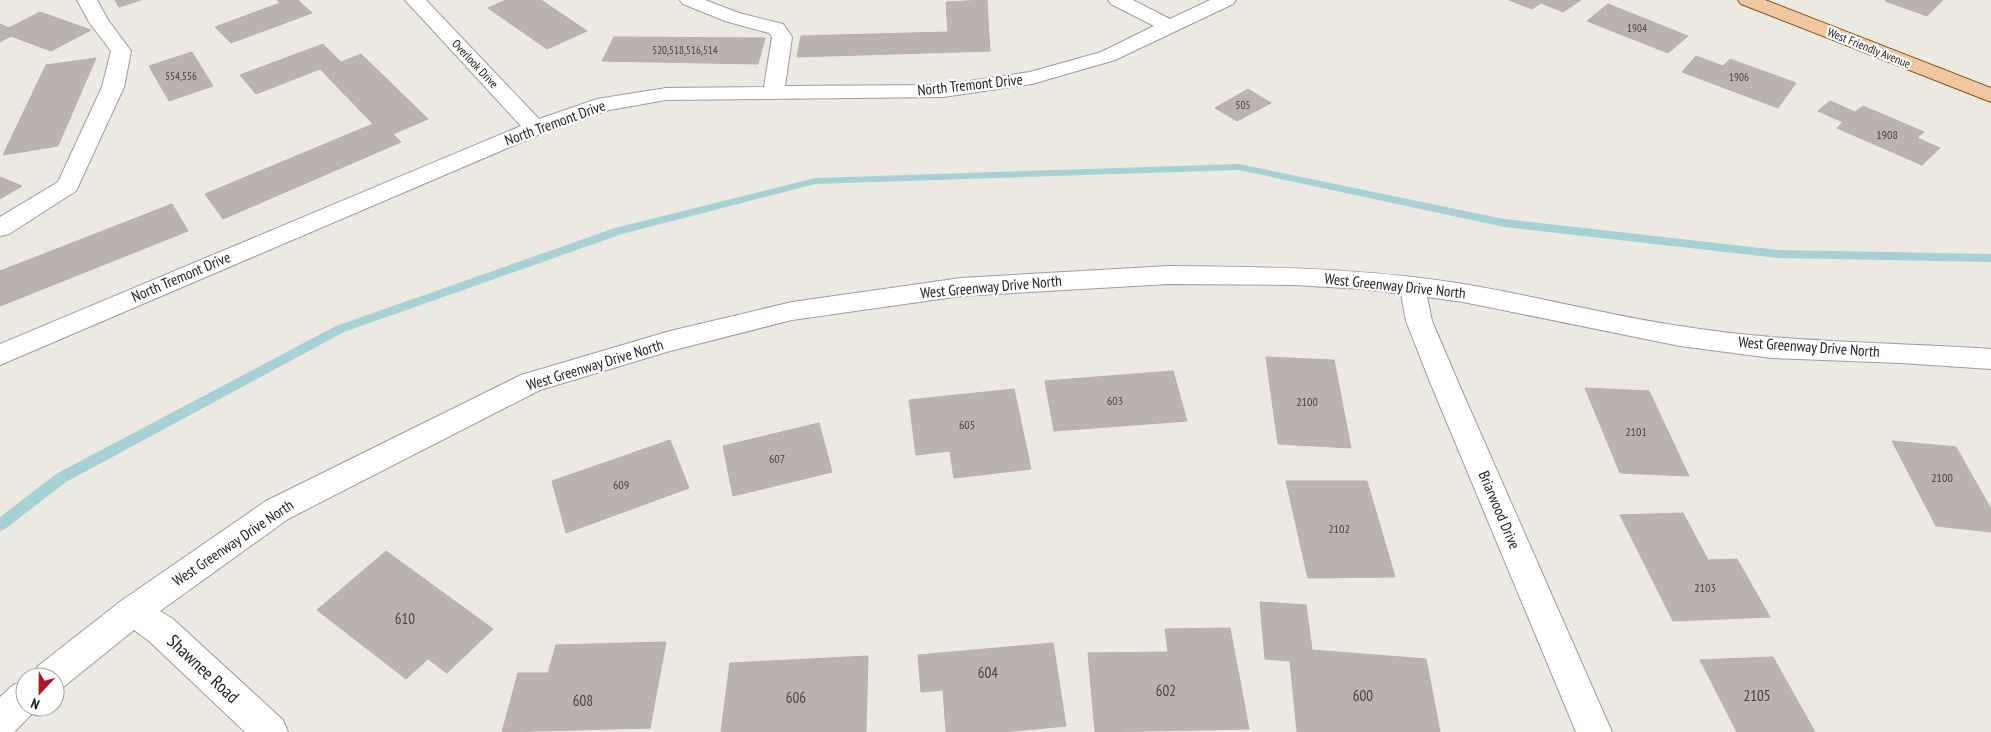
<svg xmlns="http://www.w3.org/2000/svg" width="1991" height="732" viewBox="0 0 1991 732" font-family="'PT Sans Narrow',sans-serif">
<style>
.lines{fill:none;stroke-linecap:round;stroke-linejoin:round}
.stream{fill:#a7d0d5;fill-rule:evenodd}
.building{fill:#bcb3b0;stroke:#bcaea7}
.minor-casing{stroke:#9d9d9d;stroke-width:2}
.major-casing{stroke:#845110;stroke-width:2}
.minor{fill:#fff;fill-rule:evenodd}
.major{fill:#f1c7a2;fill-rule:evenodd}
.labels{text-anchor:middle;stroke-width:4.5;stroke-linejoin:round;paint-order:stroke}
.far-number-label{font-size:11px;fill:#444241}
.far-street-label{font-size:12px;fill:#1c1c1c;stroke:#fff}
.number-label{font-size:12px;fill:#444241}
.street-label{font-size:15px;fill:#1c1c1c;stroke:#fff}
.near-number-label{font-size:15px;fill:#444241}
.near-street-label{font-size:18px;fill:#1c1c1c;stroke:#fff}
</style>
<rect width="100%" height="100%" fill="#ece8e2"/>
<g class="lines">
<path class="stream" d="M1239,164L1504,219L1778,250L1991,254V262L1778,258L1504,227L1239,170L815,184L622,234L344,332L66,482L5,529L0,531V517L56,474L336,326L615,228L815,178Z"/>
</g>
<path class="building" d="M115,0H141L119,7Z
M277,0H298L312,13L231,43L215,27L280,3Z
M506,0H541L587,31L547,49L488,8Z
M987,0L990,51L797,57L801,36L948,32L946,2Z
M1509,0H1581L1563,12L1541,3L1532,9Z
M1886,0H1943L1927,16L1885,1Z
M1608,4L1688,36L1668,53L1587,21Z
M40,12L91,30L51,51L11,36L0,42V24L9,28Z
M614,37L765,38L758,64L602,61Z
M323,44L341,62L361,54L428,119L393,134L401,142L223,219L205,194L373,124L320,69L256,94L240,75Z
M192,52L213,86L169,101L149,66Z
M1696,56L1723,66L1730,59L1796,83L1778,108L1682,72Z
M96,58L58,146L3,155L46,65Z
M1248,89L1271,103L1237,121L1215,108Z
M1830,101L1855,112L1863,106L1924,132L1917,138L1940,148L1922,165L1837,128L1843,122L1818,111Z
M0,177L22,186L0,199Z
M172,204L188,231L0,306V271Z
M1266,357L1334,360L1351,448L1278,444Z
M1173,371L1187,421L1054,431L1045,381Z
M1585,388L1649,391L1689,476L1620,473Z
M1014,389L1031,469L954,478L950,451L916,455L909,400Z
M819,423L832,472L733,496L723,446Z
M670,440L689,488L566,533L552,481Z
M1892,441L1956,447L1991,509V532L1936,526Z
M1286,481H1367L1395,577L1308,578Z
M1683,513L1708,560L1737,559L1770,617L1673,621L1620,515Z
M386,551L493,629L447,673L428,659L406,679L317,610Z
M1260,602L1306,605L1312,650L1426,659L1440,732H1297L1290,661L1265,659Z
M1230,628L1249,729L1095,732L1088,653L1168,652L1165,629Z
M666,642L650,728L502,732L518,673H548L556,645Z
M1053,643L1066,726L1003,732H946L943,690L921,692L918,655Z
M868,656L866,732H721L730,663Z
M1773,657L1815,732H1737L1700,660Z"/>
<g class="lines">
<g class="minor-casing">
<path id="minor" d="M77,0H97L108,20L131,51L124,87L76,191L9,234L0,236V217L58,182L102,87L111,51L89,22Z
M405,0H426L539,119L597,99L666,88L764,87L772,37L769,33L725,21L683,4L680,0H705L739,13L783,24L792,37L785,86L943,85L1030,72L1101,52L1154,26L1111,4L1108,0H1133L1170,19L1210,0H1236L1233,4L1115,60L1032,84L943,97L666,100L609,110L543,133L0,365V344L521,126Z
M1169,266C1268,267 1366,268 1463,284C1536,296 1607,315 1680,326C1783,343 1887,342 1991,349V369L1901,363L1772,358L1680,346L1463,302L1427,297L1432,321L1458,382L1612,732H1576L1430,382L1406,321L1401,294L1363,289L1294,285L1169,284L961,296L792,320L670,351L540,390L288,519L160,611L173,619L283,720L288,732H245L149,641L134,630L62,688L55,691V677H33L38,666L121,601L266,501L521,375L670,331L792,302L961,278Z
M25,681V707H38L37,709L14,732H0V697L13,685Z"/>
</g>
<g class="major-casing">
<path id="major" d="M1738,0H1765L1991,88V102L1741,4Z"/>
</g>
<use href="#minor" class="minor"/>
<use href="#major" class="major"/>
</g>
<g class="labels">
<g class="far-number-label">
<text x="1637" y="32">1904</text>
<text x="685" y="54">520,518,516,514</text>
<text x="181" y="80">554,556</text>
<text x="1739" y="81">1906</text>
<text x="1243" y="109">505</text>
</g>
<g class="far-street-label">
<text transform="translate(1869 48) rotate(22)" y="4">West Friendly Avenue</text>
<text transform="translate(475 64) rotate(47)" y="4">Overlook Drive</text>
</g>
<g class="number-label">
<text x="1887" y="139">1908</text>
<text x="1115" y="405">603</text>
<text x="1307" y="406">2100</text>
<text x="967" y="429">605</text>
<text x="1636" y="436">2101</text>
<text x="777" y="463">607</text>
<text x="1942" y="482">2100</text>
<text x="621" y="489">609</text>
<text x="1339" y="533">2102</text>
<text x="1705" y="592">2103</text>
</g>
<g class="street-label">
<text transform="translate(970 85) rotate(-6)" y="5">North Tremont Drive</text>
<text transform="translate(555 123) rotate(-20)" y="5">North Tremont Drive</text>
<text transform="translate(181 277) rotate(-23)" y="5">North Tremont Drive</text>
<text transform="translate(1395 286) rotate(6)" y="5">West Greenway Drive North</text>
<text transform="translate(991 287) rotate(-5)" y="5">West Greenway Drive North</text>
<text transform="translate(1809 347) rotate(4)" y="5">West Greenway Drive North</text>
<text transform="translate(595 365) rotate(-17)" y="5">West Greenway Drive North</text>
<text transform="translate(1499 510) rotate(67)" y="5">Briarwood Drive</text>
<text transform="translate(233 543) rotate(-34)" y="5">West Greenway Drive North</text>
</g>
<g class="near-number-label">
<text x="405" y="624">610</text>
<text x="988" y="678">604</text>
<text x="1166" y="696">602</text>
<text x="1363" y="701">600</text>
<text x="1757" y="701">2105</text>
<text x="796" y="703">606</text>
<text x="583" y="706">608</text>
</g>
<g class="near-street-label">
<text transform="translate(203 669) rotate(43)" y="6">Shawnee Road</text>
</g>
</g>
<g transform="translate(40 692) rotate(202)"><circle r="24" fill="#ffffff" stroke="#a4a4a4"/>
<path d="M0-4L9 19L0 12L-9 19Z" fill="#b31526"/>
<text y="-8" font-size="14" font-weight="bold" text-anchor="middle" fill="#1c1c1c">N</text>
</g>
</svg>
